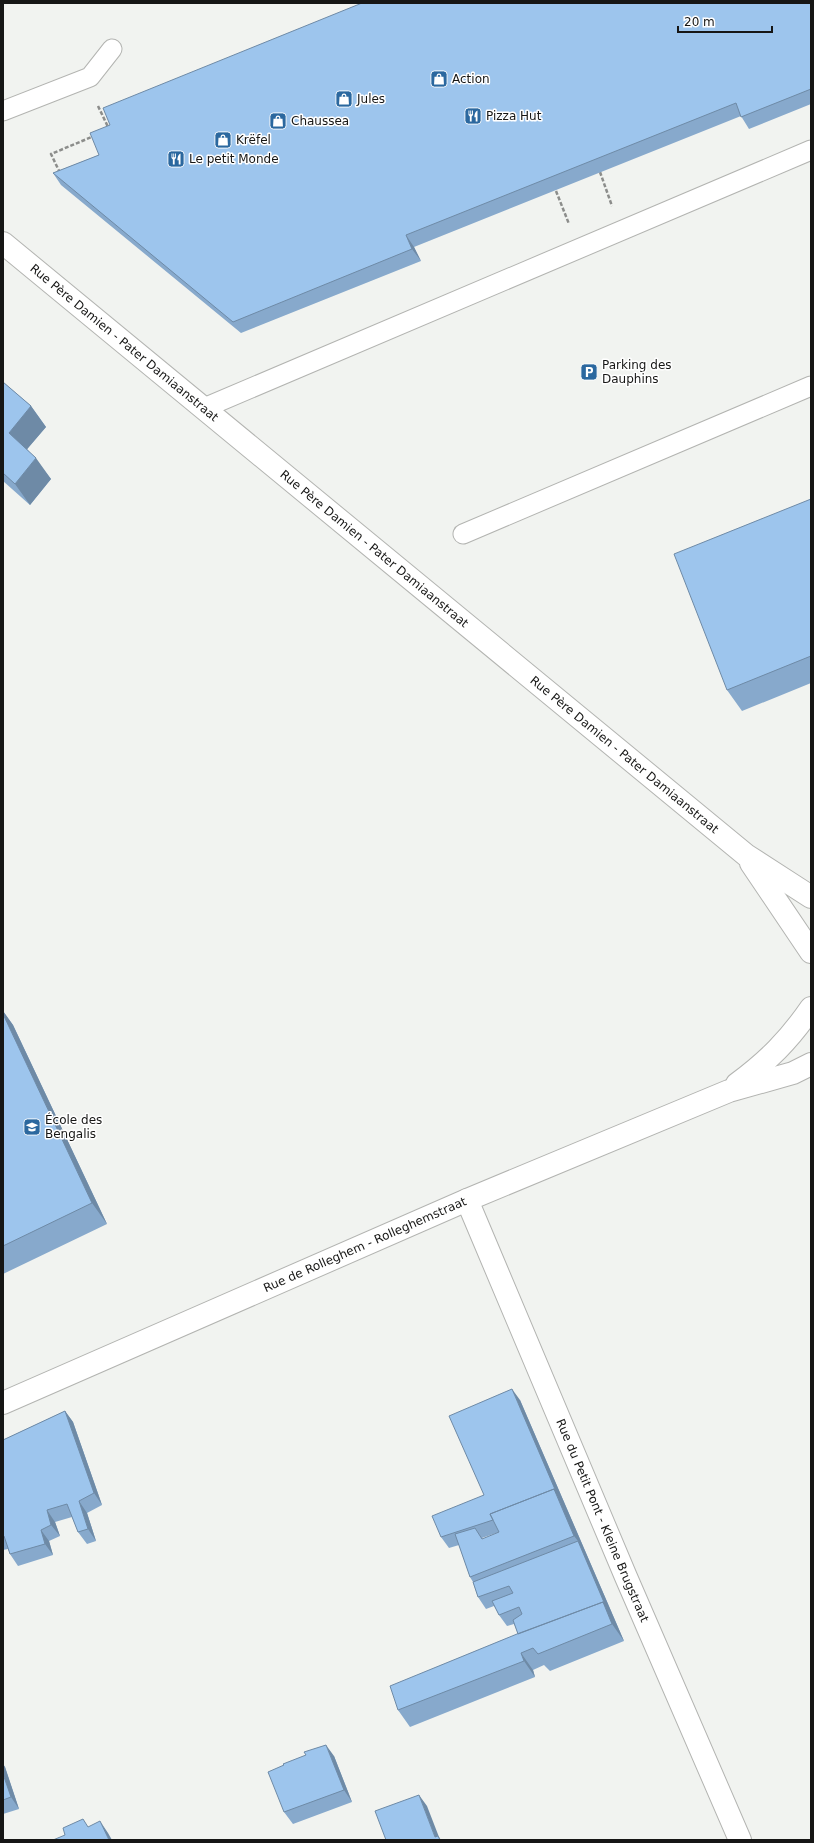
<svg xmlns="http://www.w3.org/2000/svg" width="814" height="1843" viewBox="0 0 814 1843" font-family="'DejaVu Sans',sans-serif">
<style>
.lines{fill:none;stroke-linecap:round;stroke-linejoin:round}
.service-casing{stroke:#b3b4b1;stroke-width:21}
.minor-casing{stroke:#b3b4b1;stroke-width:24}
.path{stroke:#8c8d8b;stroke-width:2.5;stroke-dasharray:4 2;stroke-linecap:butt}
.service{stroke:#fff;stroke-width:19}
.minor{stroke:#fff;stroke-width:22}
.wall{fill:#87a9cc;fill-rule:evenodd}
.shaded-wall{fill:#6e8aa6}
.building{fill:#9dc5ed;stroke:#6e8aa6}
.labels{text-anchor:middle;stroke-width:3;stroke-linejoin:round;paint-order:stroke}
.poi-label{font-size:12px;fill:#161615;stroke:#fff;text-anchor:start}
.street-label{font-size:12px;fill:#161615;stroke:#fff}
</style>
<rect width="100%" height="100%" fill="#f1f3f0"/>
<g class="lines">
<g class="service-casing">
<path id="service" d="M3,111L90,77L112,49
M204,408L811,150
M463,534L811,386"/>
</g>
<g class="minor-casing">
<g id="minor">
<path id="s1" d="M3,243L746,855L811,897"/>
<path d="M751,863L811,952"/>
<path d="M737,1084C768,1061 789,1040 811,1008"/>
<path id="s2" d="M467,1200L626,1577L740,1840"/>
<path id="s3" d="M3,1403L467,1200L729,1091L793,1073L811,1064"/>
</g>
</g>
<path class="path" d="M98,106L109,129
M600,172L612,206
M60,173L51,154L94,136
M556,191L569,224"/>
<use href="#service" class="service"/>
<use href="#minor" class="minor"/>
</g>
<path class="wall" d="M811,3V104L749,129L741,116L414,247L421,261L241,333L61,185L53,173L99,155L110,125Z
M3,382L31,406L46,427L27,449L51,479L30,505L3,481Z
M811,499V683L742,711L727,690Z
M3,1011L13,1025L107,1224L3,1274Z
M520,1400L624,1641L550,1671L544,1665L533,1670L535,1677L410,1727L398,1710L518,1634L514,1624L507,1626L499,1615L494,1606L486,1609L478,1597L473,1582L470,1577L459,1545L449,1548L441,1537L484,1495ZM499,1532L483,1539L482,1538Z
M65,1411L73,1422L102,1505L87,1513L96,1541L87,1544L78,1532L72,1517L55,1522L60,1536L49,1541L53,1555L18,1566L10,1554L8,1549L3,1550V1440Z
M334,1756L352,1802L293,1824L284,1812Z
M3,1764L5,1767L19,1809L3,1814Z"/>
<path class="shaded-wall" d="M406,235L414,247L421,261L412,249Z
M31,406L46,427L23,454L9,433Z
M36,458L51,479L30,505L15,484Z
M3,1011L13,1025L107,1224L92,1203L3,1014Z
M512,1389L520,1400L624,1641L612,1624L578,1541L574,1536Z
M65,1411L73,1422L102,1505L94,1493Z
M79,1501L87,1513L96,1541L88,1529Z
M47,1510L55,1522L60,1536L51,1525Z
M41,1530L49,1541L53,1555L45,1544Z
M521,1653L533,1670L535,1677L524,1661Z
M326,1745L334,1756L352,1802L344,1790Z
M3,1764L5,1767L19,1809L11,1797L3,1774Z
M419,1795L427,1806L439,1837L441,1840H438L435,1837Z
M100,1821L108,1833L112,1840H109Z"/>
<path class="building" d="M362,3H811V89L741,117L736,103L406,235L412,249L233,322L53,173L99,155L90,133L110,125L103,108Z
M3,382L31,406L9,433L36,458L15,484L3,473Z
M811,499V656L727,690L674,554Z
M3,1014L92,1203L3,1246Z
M512,1389L557,1494L554,1489L490,1514L493,1520L441,1537L432,1516L484,1495L449,1416Z
M65,1411L94,1493L79,1501L88,1529L78,1532L67,1504L47,1510L51,1525L41,1530L45,1544L10,1554L4,1536H3V1440Z
M554,1489L574,1536L470,1577L455,1534L475,1528L482,1539L499,1532L490,1514Z
M578,1541L606,1607L603,1602L518,1634L513,1620L522,1614L519,1607L499,1615L492,1601L513,1593L509,1586L478,1597L473,1582Z
M603,1602L612,1624L538,1654L533,1648L521,1653L524,1661L398,1710L390,1686L517,1634Z
M326,1745L344,1790L284,1812L268,1772L284,1765L283,1764L306,1755L304,1752Z
M3,1774L11,1797L3,1800Z
M419,1795L435,1837L438,1836L440,1840H386L375,1811Z
M83,1819L88,1827L100,1821L109,1840H53L65,1835L63,1828Z"/>
<defs>
<g id="shop-square" transform="scale(0.9)"><rect x="-9" y="-9" width="18" height="18" rx="4" fill="#2b689f" stroke="#fff"/><path d="M-5-2.5h2.3a2.7 3.5 0 0 1 5.4 0H5L5.5 6h-11ZM-1.5-2.5h3a1.5 2.3 0 0 0-3 0Z" fill="#fff"/></g>
<g id="restaurant-square" transform="scale(0.9)"><rect x="-9" y="-9" width="18" height="18" rx="4" fill="#2b689f" stroke="#fff"/><path d="M-5-6h1v4h1v-4h1v4h1v-4h1v5L-1.5 .5V6h-2V.5L-5-1ZM5-6V6H3V1.5H1.5Q1.5-4 5-6Z" fill="#fff"/></g>
<g id="parking-square" transform="scale(0.9)"><rect x="-9" y="-9" width="18" height="18" rx="4" fill="#2b689f" stroke="#fff"/><path d="M-3.5-5.5H1a3.5 3.5 0 0 1 0 7H-1V5.5H-3.5ZM-1-3.4V-.6H.8a1.4 1.4 0 0 0 0-2.8Z" fill="#fff"/></g>
<g id="school-square" transform="scale(0.9)"><rect x="-9" y="-9" width="18" height="18" rx="4" fill="#2b689f" stroke="#fff"/><path d="M0-5L7-2L0 1L-7-2ZM-4 1L0 2.5L4 1V4Q0 6-4 4Z" fill="#fff"/></g>
</defs>
<g fill-rule="evenodd">
<use href="#shop-square" x="439" y="79"/>
<use href="#shop-square" x="344" y="99"/>
<use href="#restaurant-square" x="473" y="116"/>
<use href="#shop-square" x="278" y="121"/>
<use href="#shop-square" x="223" y="140"/>
<use href="#restaurant-square" x="176" y="159"/>
<use href="#parking-square" x="589" y="372"/>
<use href="#school-square" x="32" y="1127"/>
</g>
<g class="labels">
<g class="poi-label">
<text x="452" y="83">Action</text>
<text x="357" y="103">Jules</text>
<text x="486" y="120">Pizza Hut</text>
<text x="291" y="125">Chaussea</text>
<text x="236" y="144">Krëfel</text>
<text x="189" y="163">Le petit Monde</text>
<text x="602" y="369">Parking des<tspan x="602" dy="14">Dauphins</tspan></text>
<text x="45" y="1124">École des<tspan x="45" dy="14">Bengalis</tspan></text>
</g>
<g class="street-label">
<text dy="4" stroke="none"><textPath href="#s1" startOffset="157">Rue Père Damien - Pater Damiaanstraat</textPath></text>
<text dy="4" stroke="none"><textPath href="#s1" startOffset="481">Rue Père Damien - Pater Damiaanstraat</textPath></text>
<text dy="4" stroke="none"><textPath href="#s1" startOffset="805">Rue Père Damien - Pater Damiaanstraat</textPath></text>
<text dy="4" stroke="none"><textPath href="#s3" startOffset="395">Rue de Rolleghem - Rolleghemstraat</textPath></text>
<text dy="4" stroke="none"><textPath href="#s2" startOffset="348">Rue du Petit Pont - Kleine Brugstraat</textPath></text>
</g>
</g>
<rect width="814" height="1843" fill="none" stroke="#161615" stroke-width="8"/>
<path d="M678 26v6h94v-6" fill="none" stroke="#161615" stroke-width="2"/>
<text x="684" y="26" font-size="12" fill="#161615" stroke="#ffffff" stroke-width="3" paint-order="stroke">20 m</text>
</svg>
